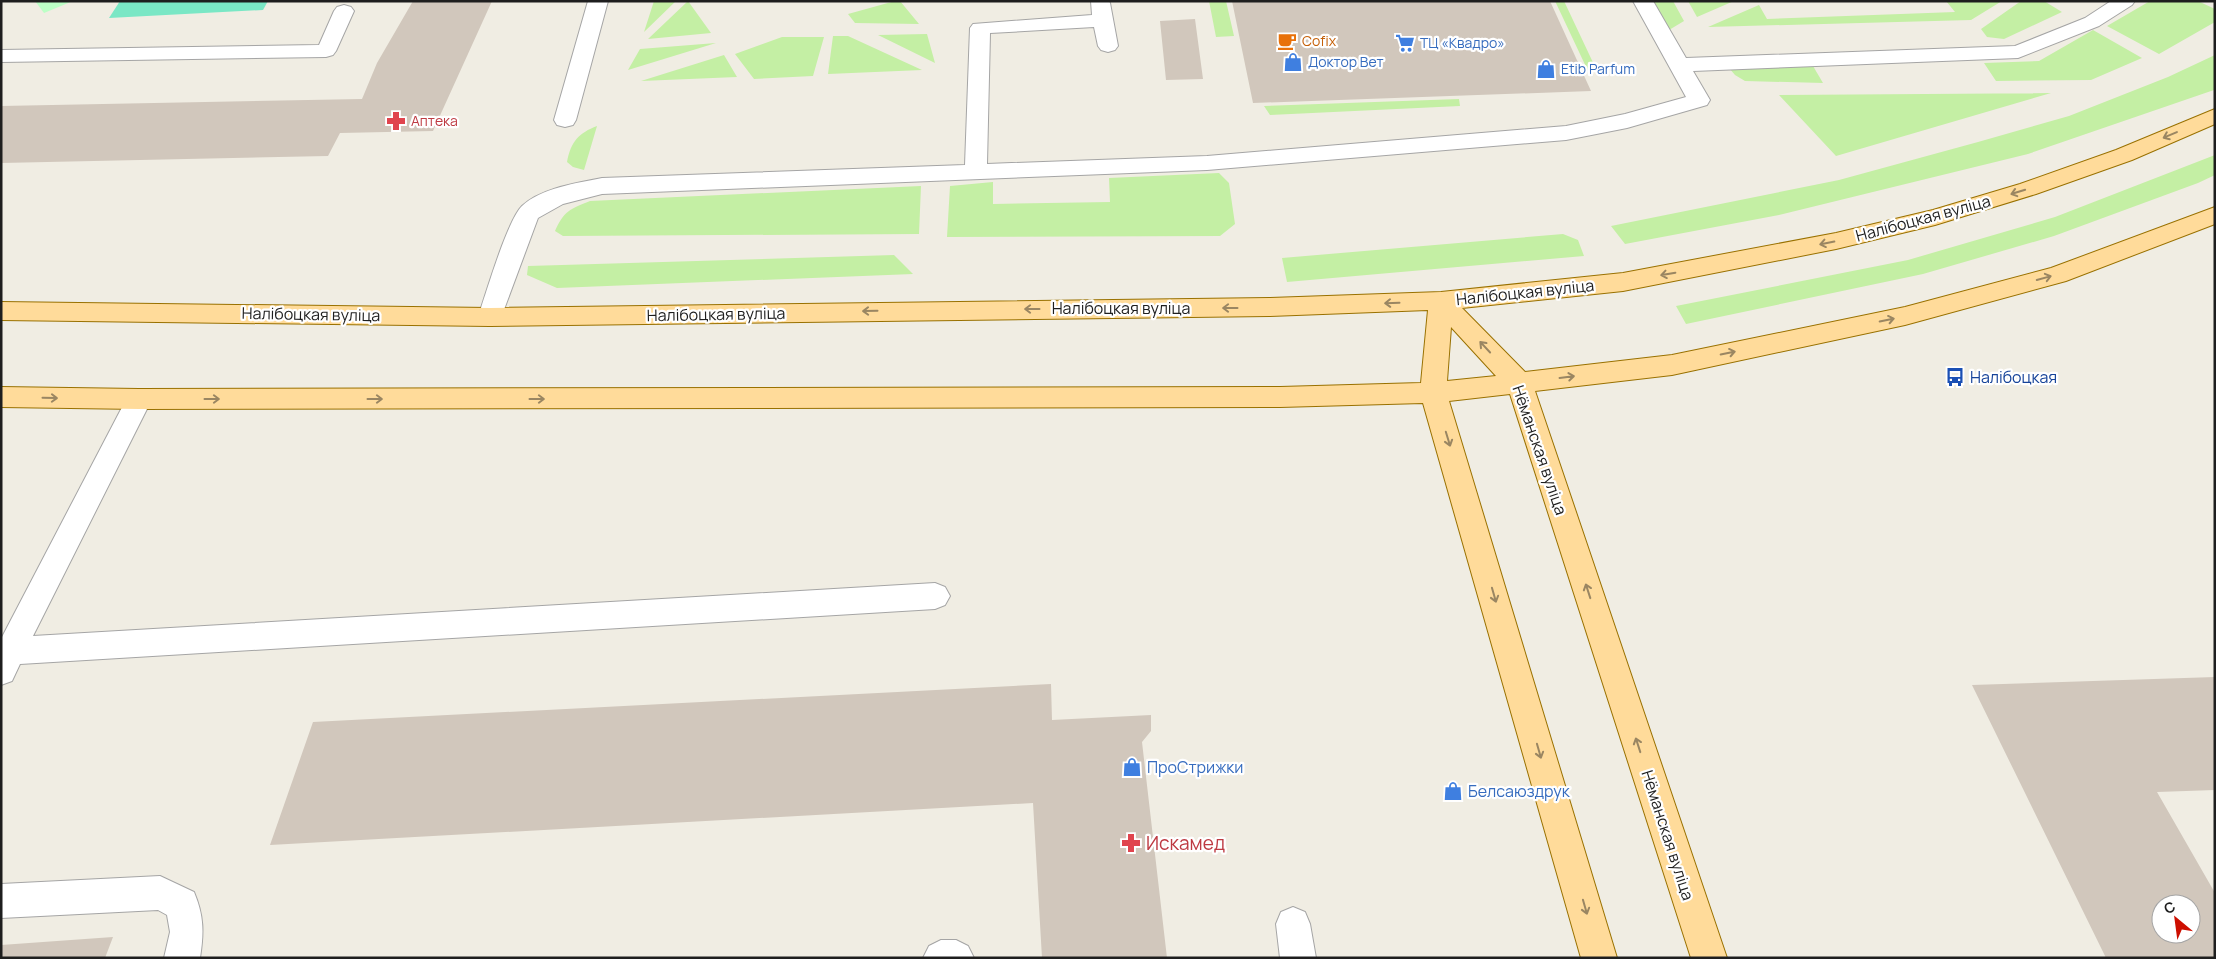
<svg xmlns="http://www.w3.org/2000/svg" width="2216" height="959" viewBox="0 0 2216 959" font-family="Manrope,sans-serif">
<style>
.grass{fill:#c4efa4}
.park{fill:#bcffc6}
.pitch{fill:#7ae7c5}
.building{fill:#d1c7bc;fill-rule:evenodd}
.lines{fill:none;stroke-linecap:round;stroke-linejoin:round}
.minor-casing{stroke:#a5a5a5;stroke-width:2}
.major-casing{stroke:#997100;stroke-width:2}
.minor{fill:#fff;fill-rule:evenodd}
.major{fill:#ffdb9a;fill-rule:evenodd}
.oneway{stroke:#9a8662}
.labels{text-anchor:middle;stroke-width:4.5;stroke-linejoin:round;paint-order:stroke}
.far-food-label{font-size:14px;fill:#c56008;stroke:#fff;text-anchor:start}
.far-shop-label{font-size:14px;fill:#366cbe;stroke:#fff;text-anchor:start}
.far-health-label{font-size:14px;fill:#be3a42;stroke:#fff;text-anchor:start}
.street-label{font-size:16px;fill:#1e1e1e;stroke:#fff}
.transit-label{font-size:16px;fill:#164399;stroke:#fff;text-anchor:start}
.shop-label{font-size:16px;fill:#366cbe;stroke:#fff;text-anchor:start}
.near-health-label{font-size:19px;fill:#be3a42;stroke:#fff;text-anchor:start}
</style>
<rect width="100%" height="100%" fill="#f0ede3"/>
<path class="grass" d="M654,1H676L644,32Z
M688,1L711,33L648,39Z
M895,1H900L919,24L855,23L848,14Z
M1209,1H1226L1234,36L1216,37Z
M1555,1H1564L1597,71H1588Z
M1653,1H1673L1684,21L1669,30Z
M1688,1H1734L1697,17Z
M1946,1H2002L1971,20L1708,27L1759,5L1767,19L1955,12Z
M2021,1H2044L2062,12L2004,39L1987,37L1981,29Z
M2150,1L2200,2L2215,9V22L2159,54L2107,26Z
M2093,30L2142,58L2091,80L1996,81L1984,63L2039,61Z
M927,34L935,63L878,35Z
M833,36H848L922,70L828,74Z
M782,37H824L813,76L754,79L735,54Z
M716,43L628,70L640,49Z
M724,55L737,77L641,81Z
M2215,55L2214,90L2028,154L1779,215L1625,244L1611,226L1839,180L1978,142L2069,116L2168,77Z
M1813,66L1823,83L1745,81L1735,75L1729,68Z
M2051,93L1836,156L1779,95Z
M1459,99L1460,106L1270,115L1264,106Z
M597,126L584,170L573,167L567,162C571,141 579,133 597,126Z
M2215,155V175L2198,183L2054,236L1923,274L1686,324L1676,306L1908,260L2055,217Z
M1219,173L1229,183L1235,224L1220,236L947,237L950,186L993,182V204L1110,202L1109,178Z
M921,186L919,234L563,236L555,231C564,211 570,209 590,201Z
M1563,234L1578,240L1584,256L1287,282L1282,258Z
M894,255L913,274L557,288L527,275L528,266Z"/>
<path class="park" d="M35,1H73L44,13Z"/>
<path class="pitch" d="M120,1H268L263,10L109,18Z"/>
<path class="building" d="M413,1H492L433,131L340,133L328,156L1,163V106L362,99L377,63Z
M1232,1H1550L1591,91L1253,103Z
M1195,19L1203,79L1166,80L1160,21Z
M2215,677V790L2157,792L2215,893V958H2106L1972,685ZM2161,904H2191V934H2161Z
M1051,684L1052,720L1151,715V731L1142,742L1167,958H1042L1033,803L270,845L313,722Z
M113,937L105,958H1V945Z"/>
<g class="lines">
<g class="minor-casing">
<path id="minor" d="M588,1H608L576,120L573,125L565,127L557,125L554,120Z
M1091,1H1109L1110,3L1118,46L1115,50L1108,52L1101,50L1098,46L1094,27L990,33L987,164L1207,156L1566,126L1625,114L1686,97L1633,1H1653L1686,58L2015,46L2085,18L2111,1H2135L2132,5L2099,26L2018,58L1693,71L1710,100L1707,105L1627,128L1566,140L1207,170L602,194L563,204L538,218L499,323L490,326L481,323L478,317C486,294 507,221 522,206C541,188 577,183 602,178L965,165L970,28L973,24L1092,15Z
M344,5L351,7L354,11L336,51L333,55L326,57L1,62V50L319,45L334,11L337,7Z
M139,389L148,392L152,399L33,636L935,583L945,587L950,596L945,605L935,609L20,664L12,681L1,685V639L130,392Z
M160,876L194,892C204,916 204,932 200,958H164L170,932L167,915L158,910L1,918V884Z
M1293,907L1305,912L1310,924L1316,958H1280L1276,924L1281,912Z
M941,940H956L968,946L974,958H923L929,946Z"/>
</g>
<g class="major-casing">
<path id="major" d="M2215,109V124L2132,160L2036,194L1935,225L1836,249L1623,291L1462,308L1525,372L1672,355L1905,307L2051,268L2215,207V224L2066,281L1905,325L1672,375L1535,391L1727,958H1691L1510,394L1449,401L1617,958H1581L1423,403L1280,407L139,409L1,407V387L139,389L1280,387L1421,383L1428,310L1269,316L490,326L1,320V302L490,308L1269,298L1441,292L1623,273L1836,233L1933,210L2020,184L2116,150ZM1451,327L1496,376L1447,381Z"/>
</g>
<use href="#minor" class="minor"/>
<use href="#major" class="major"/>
</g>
<defs><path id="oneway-shaft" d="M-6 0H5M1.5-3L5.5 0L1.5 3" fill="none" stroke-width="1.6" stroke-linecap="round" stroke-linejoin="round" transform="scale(1.25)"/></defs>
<g class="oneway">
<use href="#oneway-shaft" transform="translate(2170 135) rotate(157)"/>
<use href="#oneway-shaft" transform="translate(2018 192) rotate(163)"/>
<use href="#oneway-shaft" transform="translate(1827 243) rotate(169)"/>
<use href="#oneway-shaft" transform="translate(1668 274) rotate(170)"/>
<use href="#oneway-shaft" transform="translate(2044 278) rotate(-15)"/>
<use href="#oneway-shaft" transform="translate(1392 303) rotate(178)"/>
<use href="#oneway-shaft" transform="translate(1230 308) rotate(180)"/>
<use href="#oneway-shaft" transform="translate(1032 309) rotate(180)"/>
<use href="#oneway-shaft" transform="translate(870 311) rotate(179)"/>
<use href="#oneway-shaft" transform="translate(1887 320) rotate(-12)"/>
<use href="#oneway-shaft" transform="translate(1485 347) rotate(-133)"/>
<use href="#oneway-shaft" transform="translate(1728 353) rotate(-12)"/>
<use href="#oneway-shaft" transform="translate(1567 377) rotate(-7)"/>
<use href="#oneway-shaft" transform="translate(50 398) rotate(1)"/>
<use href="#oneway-shaft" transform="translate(212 399)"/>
<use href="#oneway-shaft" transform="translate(375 399)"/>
<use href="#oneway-shaft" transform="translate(537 399)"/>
<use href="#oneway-shaft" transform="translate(1448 439) rotate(73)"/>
<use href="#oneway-shaft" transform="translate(1588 591) rotate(-108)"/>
<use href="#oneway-shaft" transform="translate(1494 595) rotate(74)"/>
<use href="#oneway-shaft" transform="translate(1638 745) rotate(-108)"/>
<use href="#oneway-shaft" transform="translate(1539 751) rotate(74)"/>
<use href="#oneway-shaft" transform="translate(1585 907) rotate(74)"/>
</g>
<defs>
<g id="cafe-bare" transform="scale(1.5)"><path d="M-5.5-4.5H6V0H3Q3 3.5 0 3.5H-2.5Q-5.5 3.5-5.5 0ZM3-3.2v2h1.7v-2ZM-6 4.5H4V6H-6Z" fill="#e8710a" stroke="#fff" stroke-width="2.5" paint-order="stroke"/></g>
<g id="supermarket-bare" transform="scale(1.5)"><path d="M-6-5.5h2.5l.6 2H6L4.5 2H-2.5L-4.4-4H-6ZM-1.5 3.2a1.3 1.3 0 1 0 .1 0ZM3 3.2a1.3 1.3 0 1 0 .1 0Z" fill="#3f7fe0" stroke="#fff" stroke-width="2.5" paint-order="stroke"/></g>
<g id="shop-bare" transform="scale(1.5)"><path d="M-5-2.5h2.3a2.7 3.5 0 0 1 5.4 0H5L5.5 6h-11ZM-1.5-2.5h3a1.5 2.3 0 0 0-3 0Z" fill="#3f7fe0" stroke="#fff" stroke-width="2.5" paint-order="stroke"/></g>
<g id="pharmacy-bare" transform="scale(1.5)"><path d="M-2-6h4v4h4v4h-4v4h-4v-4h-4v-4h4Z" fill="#e0444e" stroke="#fff" stroke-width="2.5" paint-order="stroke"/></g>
<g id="bus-bare" transform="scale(1.5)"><path d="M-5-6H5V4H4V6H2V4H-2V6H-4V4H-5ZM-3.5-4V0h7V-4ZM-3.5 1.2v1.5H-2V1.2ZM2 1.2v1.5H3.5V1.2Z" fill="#1a4fb4" stroke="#fff" stroke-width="2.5" paint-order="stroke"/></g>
</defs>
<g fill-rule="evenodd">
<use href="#cafe-bare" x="1287" y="41"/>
<use href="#supermarket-bare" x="1405" y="43"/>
<use href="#shop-bare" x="1293" y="62"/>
<use href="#shop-bare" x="1546" y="69"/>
<use href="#pharmacy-bare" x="396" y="121"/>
<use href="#bus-bare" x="1955" y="377"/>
<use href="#shop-bare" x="1132" y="767"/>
<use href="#shop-bare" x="1453" y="791"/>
<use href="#pharmacy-bare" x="1131" y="843"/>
</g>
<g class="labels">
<g class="far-food-label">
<text x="1302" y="46">Cofix</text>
</g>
<g class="far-shop-label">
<text x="1420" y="48">ТЦ «Квадро»</text>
<text x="1308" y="67">Доктор Вет</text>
<text x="1561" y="74">Etib Parfum</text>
</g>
<g class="far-health-label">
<text x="411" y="126">Аптека</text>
</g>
<g class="street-label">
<text transform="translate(1923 218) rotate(-15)" y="6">Налібоцкая вуліца</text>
<text transform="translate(1525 292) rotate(-6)" y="6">Налібоцкая вуліца</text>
<text x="1121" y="314">Налібоцкая вуліца</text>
<text transform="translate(311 314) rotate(1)" y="6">Налібоцкая вуліца</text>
<text transform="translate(716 314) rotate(-1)" y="6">Налібоцкая вуліца</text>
<text transform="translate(1540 450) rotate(71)" y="6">Нёманская вуліца</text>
<text transform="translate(1668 835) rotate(72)" y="6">Нёманская вуліца</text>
</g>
<g class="transit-label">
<text x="1970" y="383">Налібоцкая</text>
</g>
<g class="shop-label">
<text x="1147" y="773">ПроСтрижки</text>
<text x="1468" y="797">Белсаюздрук</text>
</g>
<g class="near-health-label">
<text x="1146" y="850">Искамед</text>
</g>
</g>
<rect width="2216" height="959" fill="none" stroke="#1e1e1e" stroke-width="5"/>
<g transform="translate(2176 919) rotate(331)"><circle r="24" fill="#ffffff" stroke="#a5a5a5"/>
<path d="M0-4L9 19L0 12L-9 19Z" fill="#cd0f00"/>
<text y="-8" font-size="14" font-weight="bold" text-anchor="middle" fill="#1e1e1e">С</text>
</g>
</svg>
